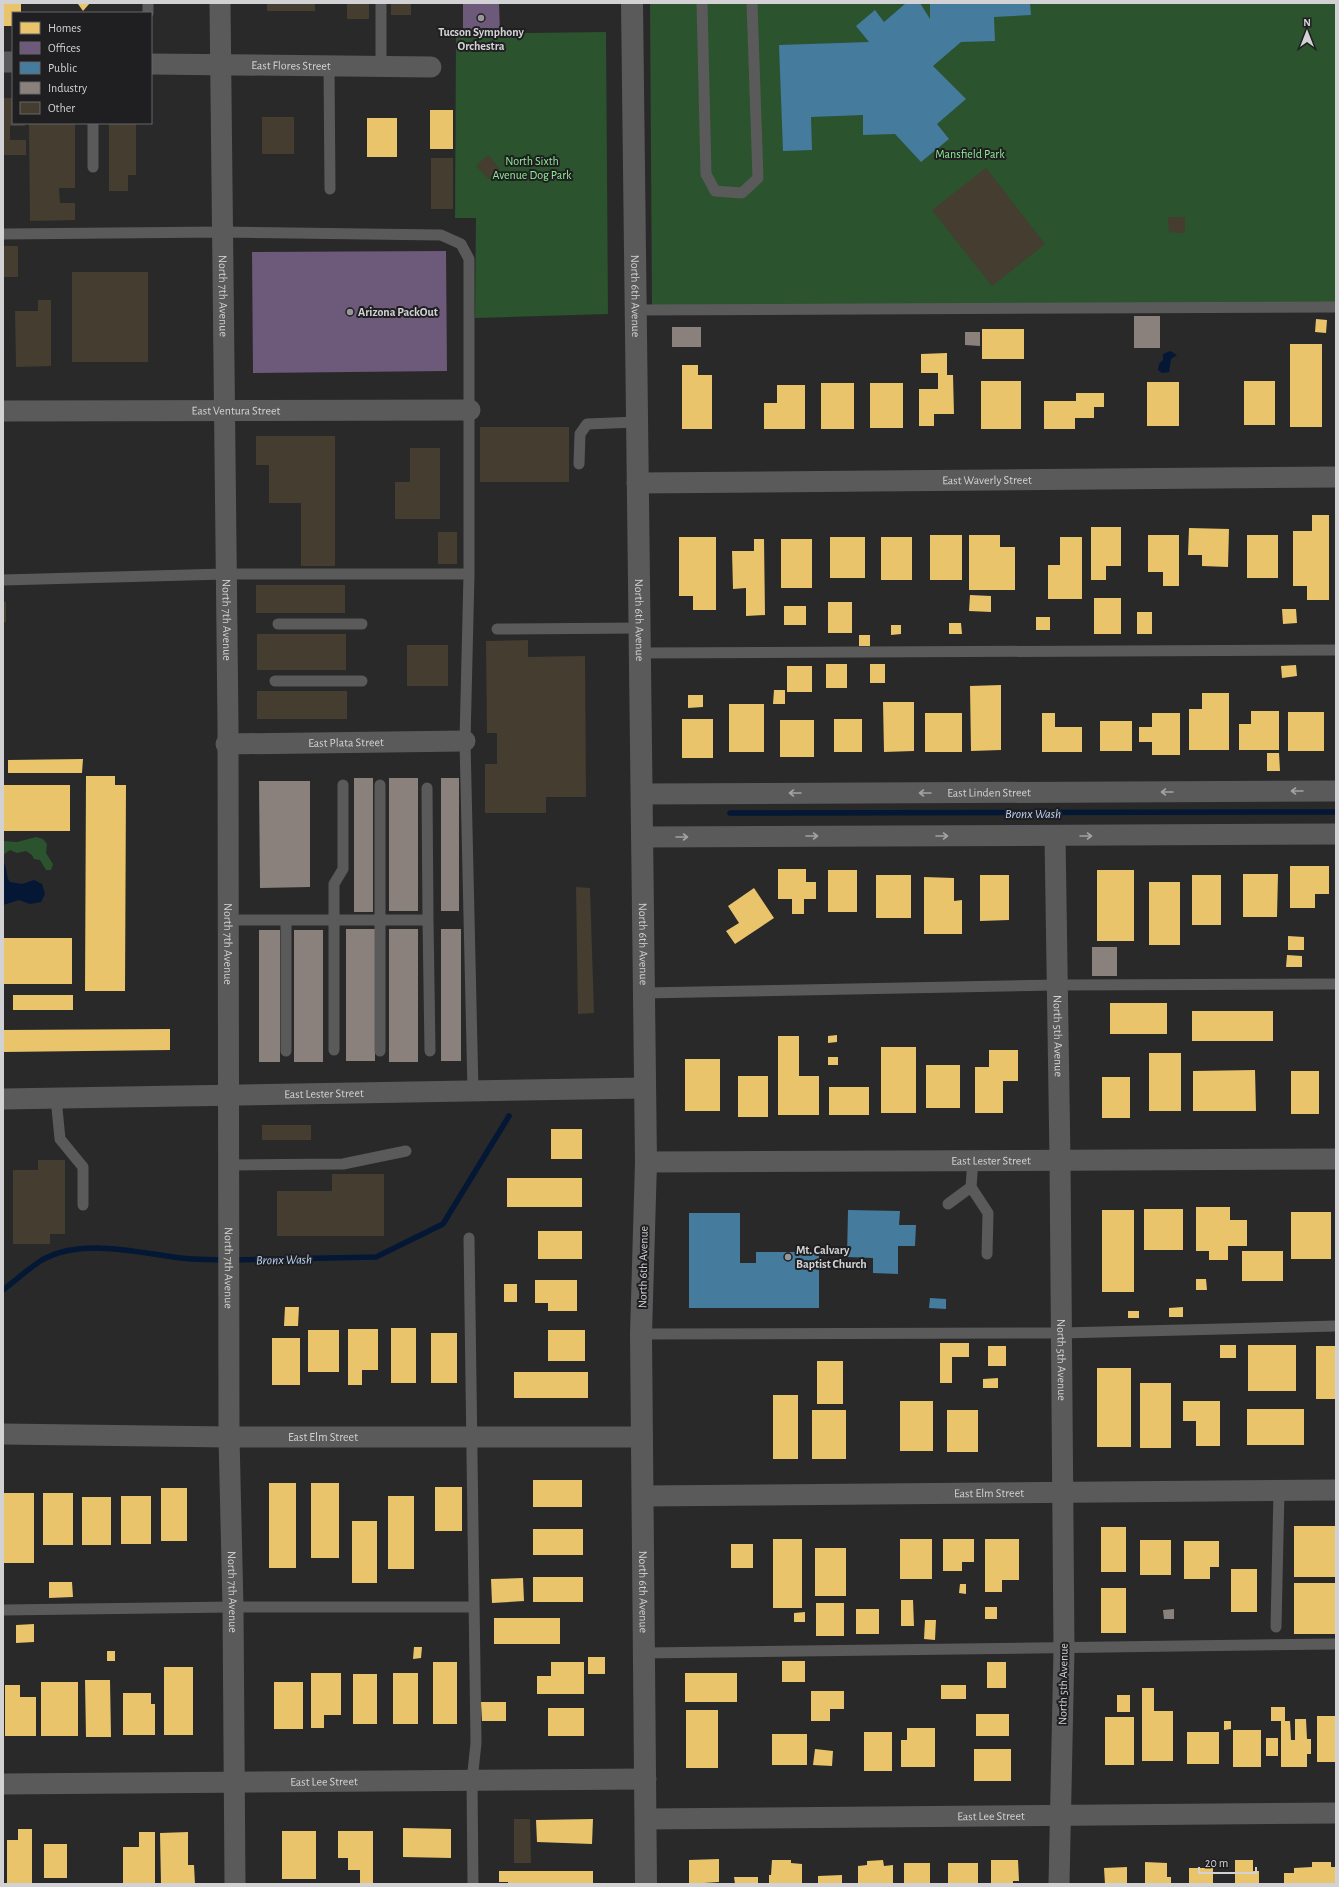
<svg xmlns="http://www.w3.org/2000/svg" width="1339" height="1887" viewBox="0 0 1339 1887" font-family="'Alegreya Sans',sans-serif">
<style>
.green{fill:#2a532e}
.water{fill:#041735}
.homes{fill:#e9c46a}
.offices{fill:#6d597a}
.public{fill:#457b9d}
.industry{fill:#8a817c}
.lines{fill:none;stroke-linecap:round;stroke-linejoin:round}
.stream{stroke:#041735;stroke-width:5.5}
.building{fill:#443d30}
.service{stroke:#5a5a5a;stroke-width:11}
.minor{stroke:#5a5a5a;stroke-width:21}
.tertiary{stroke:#5a5a5a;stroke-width:22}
.oneway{stroke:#a2a2a3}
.poi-dot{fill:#979798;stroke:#1f1f21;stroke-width:1.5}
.labels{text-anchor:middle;stroke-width:4;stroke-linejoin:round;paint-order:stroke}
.poi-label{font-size:12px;font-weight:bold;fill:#d2d2d4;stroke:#1f1f21;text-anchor:start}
.street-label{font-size:12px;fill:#d2d2d4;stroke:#1f1f21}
.park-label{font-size:12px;fill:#8eed95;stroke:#1f1f21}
.water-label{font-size:13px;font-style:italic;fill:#b8d3f9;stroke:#1f1f21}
</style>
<rect width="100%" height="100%" fill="#29292a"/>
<path class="green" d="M650,3H1336V303L652,306Z
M606,32L608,314L475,318L476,218H455L456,34Z
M36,837L43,839L47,844L46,853L53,864L51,870H46L40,860L34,859L32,855L26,851L17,853L10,850L3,855V841L17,842Z"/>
<path class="water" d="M1170,351L1177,355L1171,359L1169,372L1162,373L1158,370L1159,364L1163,360V354Z
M3,861C8,868 5,876 10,882L22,884L34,880L42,884L45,894L41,902L30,904L19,900L3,905Z"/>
<path class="homes" d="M3,3H21V13H13V26H3Z
M79,3H90L83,11L78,4Z
M430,110H453V149H430Z
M367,118H397V157H367Z
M1316,319L1327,320L1326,333L1315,332Z
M982,329H1024V359H982Z
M1290,344H1322V427H1290Z
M947,353V375H953L954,414H934V426H919V389H938V373H921V354Z
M682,365H698V375H712V429H682Z
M981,381H1021V429H981Z
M1244,381H1275V425H1244Z
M1147,382H1179V426H1147Z
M821,383H854V429H821Z
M870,383H903V428H870Z
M777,385H805V429H764V403H777Z
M1076,393H1104V407H1094V418H1075V429H1044V401H1076Z
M1312,515H1329V600H1307V586H1293V531H1312Z
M1091,527H1121V566H1106V580H1091Z
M1189,528L1229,529L1228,567L1202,566V555H1188Z
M930,535H962V580H930Z
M969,535H1000V547H1015V590H969Z
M1148,535H1179V586H1163V572H1148Z
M1247,535H1278V578H1247Z
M679,537H716V610H693V596H679Z
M830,537H865V578H830Z
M881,537H912V580H881Z
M1060,537H1082V599H1048V565H1060Z
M754,539H764L765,615L746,616V588L733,589L732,551H754Z
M781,539H812V588H781Z
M970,595L991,596V612L969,611Z
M1094,598H1121V634H1094Z
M828,602H852V633H828Z
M784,606H806V625H784Z
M1282,609H1296L1297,623L1283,624Z
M1137,612H1152V634H1137Z
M1036,617H1050V630H1036Z
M949,623H961L962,634H949Z
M891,625H901V634L891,635Z
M859,635H870V646H859Z
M826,664H847V688H826Z
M870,664H885V683H870Z
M1296,665L1297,676L1282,678L1281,666Z
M787,666H812V692H787Z
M1001,685V750L971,751L970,686Z
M774,690H785V704H773Z
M1202,693H1229V750H1189V709H1202Z
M688,695H703V707L688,708Z
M883,702H914V751L884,752Z
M729,704H764V752H729Z
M1251,711H1279V750H1239V724H1251Z
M1288,712H1324V751H1288Z
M925,713H962V752H925Z
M1042,713H1055V727H1082V752H1042Z
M1152,713H1180V755H1152V742H1139V727H1152Z
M682,719H713V758H682Z
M834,719H862V752H834Z
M780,720H814V757H780Z
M1100,721H1132V751H1100Z
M1267,753H1279L1280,771H1267Z
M83,759L82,773H8V760Z
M86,776H115V785H126L125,991H85Z
M3,785H70V831H3Z
M1290,866H1329V894H1315V908H1290Z
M778,869H806V882H816V899H804V914H792V899H778Z
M828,870H857V912H828Z
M1097,870H1134V941H1097Z
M1243,874H1278L1277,917H1243Z
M876,875H911V918H876Z
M980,875H1009V920L980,921Z
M1192,875H1221V925H1192Z
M924,877L954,878V901L962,900V934H924Z
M1149,882H1180V945H1149Z
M754,888L774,918L735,944L726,931L739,923L728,906Z
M1288,936L1304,937V950H1288Z
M3,938H72V984H3Z
M1287,955L1302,956V967H1286Z
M13,995H73V1010H13Z
M1110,1003H1167V1034H1110Z
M1192,1011H1273V1041H1192Z
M170,1029V1050L3,1052V1030Z
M837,1035V1042L828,1043V1036Z
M778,1036H799V1076H819V1115H778Z
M881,1047H916V1113H881Z
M989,1050H1018V1081H1003V1113H975V1067H989Z
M1149,1053H1181V1111H1149Z
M828,1057H838V1065H828Z
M685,1059H720V1111H685Z
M926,1065H960V1108H926Z
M1255,1070L1256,1111H1193V1071Z
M1291,1071H1319V1114H1291Z
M738,1076H768V1117H738Z
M1102,1077H1130V1118H1102Z
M829,1087H869V1115H829Z
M551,1129H582V1159H551Z
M507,1178H582V1207H507Z
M1196,1207H1230V1220H1247V1246H1228V1260H1209V1251H1196Z
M1144,1209H1183V1250H1144Z
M1102,1210H1134V1292H1102Z
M1291,1212H1331V1259H1291Z
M538,1231H582V1259H538Z
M1242,1251H1283V1281H1242Z
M1196,1279H1206L1207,1290H1196Z
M535,1280H577V1311H548V1303H535Z
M504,1284H517V1302H504Z
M285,1307H299L298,1326H284Z
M1183,1307V1317H1169V1308Z
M1128,1311H1139V1318H1128Z
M391,1328H416V1383H391Z
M348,1329H378V1370H362V1385H348Z
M308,1330H339V1372H308Z
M548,1330H585V1361H548Z
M431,1333H457V1383H431Z
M272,1338H300V1385H272Z
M940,1343H969V1357H952V1383H940Z
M1220,1345H1236V1358H1220Z
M1248,1345H1296V1391H1248Z
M988,1346H1006V1366H988Z
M1316,1346H1336V1399H1316Z
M817,1361H843V1404H817Z
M1097,1368H1131V1447H1097Z
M514,1372H588V1398H514Z
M998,1378V1388H983V1379Z
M1140,1383H1171V1448H1140Z
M773,1395H798V1459H773Z
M900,1401H933V1451H900Z
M1183,1401H1220V1446H1196V1421H1183Z
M1247,1409H1304V1445H1247Z
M812,1410H846V1459H812Z
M947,1410H978V1452H947Z
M533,1480H582V1507H533Z
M269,1483H296V1568H269Z
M311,1483H339V1558H311Z
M435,1487H462V1531H435Z
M161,1488H187V1541H161Z
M3,1493H34V1563H3Z
M43,1493H73V1545H43Z
M121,1496H151V1544H121Z
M388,1496H414V1569H388Z
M82,1497H111V1545H82Z
M352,1521H377V1583H352Z
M1294,1526H1336V1577H1294Z
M1101,1527H1126V1572H1101Z
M533,1529H583V1555H533Z
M773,1539H802V1608H773Z
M900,1539H932V1579H900Z
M943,1539H974V1562H962V1571H943Z
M985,1539H1019V1580H1002V1592H985Z
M1140,1540H1171V1575H1140Z
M1184,1541H1219V1567H1210V1579H1184Z
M731,1544H753V1568H731Z
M815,1548H846V1596H815Z
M1231,1569H1257V1612H1231Z
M533,1577H583V1602H533Z
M523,1578L524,1601L492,1603L491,1579Z
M49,1582H72L73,1597L49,1598Z
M1294,1583H1336V1634H1294Z
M960,1584H966V1594L959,1593Z
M1101,1588H1126V1633H1101Z
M901,1600H913L914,1626H901Z
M816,1603H844V1636H816Z
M985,1607H997V1619H985Z
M856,1609H879V1634H856Z
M805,1612V1622H794V1613Z
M494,1618H560V1644H494Z
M925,1620H936L935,1640L924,1639Z
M34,1624V1642L16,1643V1625Z
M414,1647H422L421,1658L413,1659Z
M107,1651H115V1661H107Z
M588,1657H605V1674H588Z
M782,1661H805V1682H782Z
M433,1662H457V1724H433Z
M551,1662H584V1694H537V1676H551Z
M987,1662H1006V1688H987Z
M164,1667H193V1735H164Z
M311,1673H341V1715H324V1728H311Z
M393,1673H418V1724H393Z
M685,1673H737V1702H685Z
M353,1674H377V1724H353Z
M85,1680H110L111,1737H86Z
M41,1682H78V1736H41Z
M274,1682H303V1729H274Z
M5,1685H20V1697H36V1736H5Z
M941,1685H966V1699H941Z
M1142,1688H1154V1711H1173V1761H1142Z
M811,1691H844V1709H830V1721H811Z
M123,1693H151V1704H155V1735H123Z
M1117,1695H1130V1712H1117Z
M481,1702H506V1721H482Z
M1271,1707H1285V1721H1290L1291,1740H1295V1719H1306L1307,1739H1311V1754H1307V1767H1281V1721H1271Z
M548,1708H584V1736H548Z
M686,1710H718V1768H686Z
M976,1714H1009V1736H976Z
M1317,1716H1336V1762H1317Z
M1105,1717H1134V1765H1105Z
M1224,1721H1231V1729L1224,1730Z
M907,1728H935V1767H901V1740H907Z
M1233,1730H1261V1767H1233Z
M864,1732H892V1771H864Z
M1187,1732H1219V1764H1187Z
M772,1734H807V1765H772Z
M1266,1738H1278V1756H1266Z
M815,1749L833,1751L832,1766L813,1765Z
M974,1749H1011V1781H974Z
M593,1819L592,1844L537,1842L536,1820Z
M403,1828L451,1829V1858L403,1857Z
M18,1829H32V1884H7V1840H18Z
M282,1831H316V1879H282Z
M338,1831H373V1884H360V1870H348V1858H338Z
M139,1832H155V1884H123V1847H139Z
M188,1832V1865H194L195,1884H161L160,1833Z
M44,1844H67V1878H44Z
M719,1859V1882L689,1884V1860Z
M772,1860H791V1863L802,1864V1884H769V1875H771Z
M883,1860L884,1866L893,1865V1884H858V1866L867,1865V1861Z
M991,1860H1018L1019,1881H1013V1884H991Z
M1235,1860H1253V1871H1259V1884H1235Z
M1145,1862L1167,1863V1877H1171V1884H1145Z
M1312,1862H1331V1867H1336V1884H1284V1873H1294V1868L1312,1867Z
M904,1863H930V1884H904Z
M948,1863H978V1884H948Z
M1127,1867V1884H1105L1104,1868Z
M1189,1868H1213V1884H1189Z
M499,1871H593V1884H508V1882H499Z
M842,1875V1884H818V1876Z
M734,1877H758V1884H735Z"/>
<path class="offices" d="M463,3H499L500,32L463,33Z
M446,251L447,371L253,373L252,252Z"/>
<path class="public" d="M906,3H920L930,19V3H1030L1031,15L994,17L995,41L961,42L933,66L966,99L937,124L949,139L921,162L895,134L863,135V115L811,117L812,150L783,151L779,45L869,42L856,26L875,10L884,22Z
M848,1210L900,1211L899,1225H916L915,1246H898V1274L873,1273V1258L847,1257Z
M689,1213H740V1263H756V1252H819V1308H689Z
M930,1298L946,1299V1309L929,1308Z"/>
<path class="industry" d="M1134,316H1160V348H1134Z
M672,327H701V347H672Z
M965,332H980V346L965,345Z
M354,778H373V912H354Z
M389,778H418V911H389Z
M441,778H459V911H441Z
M259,781H310V887L260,888Z
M346,929H375V1061H346Z
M389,929H418V1062H389Z
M441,929H461V1061H441Z
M259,930H280V1062H259Z
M294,930H323V1062H294Z
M1092,947H1117V976H1092Z
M1174,1609V1619H1164L1163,1610Z"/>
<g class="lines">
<path class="stream" d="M730,813L1336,812
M233,1260L376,1257L443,1224L509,1116
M3,1290C16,1280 29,1268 42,1260C82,1237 139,1253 181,1258C195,1260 210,1259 224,1260"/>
</g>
<path class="building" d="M267,3H315V11H267Z
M347,3H369V19H347Z
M391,3H411V15H391Z
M3,98H13V123H25V126H10V140H26V155H3Z
M262,117H294V154H262Z
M29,123H75V188H59L60,203H75V220L30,221Z
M109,123H136V175H128V191H109Z
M488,155L500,169L489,179L476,166Z
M431,158H453V209H431Z
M986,168L1045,244L992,286L932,210Z
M1168,217H1185V233L1169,232Z
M3,246H18V277H3Z
M72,272H148V362H72Z
M38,300H51V366L16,367L15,311H38Z
M480,427H569V482H480Z
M256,436H335V566H301V503H269V465H256Z
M410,448H440V519H395V482H410Z
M438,532H457V564H438Z
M256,585H345V613H256Z
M3,602H6V622H3Z
M257,634H346V670H257Z
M528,640V657L585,656L586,797H546V813H485V764H497V733H487L486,641Z
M407,645H448V686H407Z
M257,691H347V719H257Z
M576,887L590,888L594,1013L578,1014Z
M262,1125H311V1140H262Z
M38,1160H65V1234H50V1244H13V1170H38Z
M332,1174H384V1236H277V1191H332Z
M514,1819H530L531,1863H514Z"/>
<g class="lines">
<path class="service" d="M148,3V13
M702,3L706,174L715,191L742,193L758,178L752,3
M329,66L330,189
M381,66V3
M93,123V167
M3,234L222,232L441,235L461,244L469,259V574
M636,310L1336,307
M579,464L580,434L587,424L637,422
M3,580L225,574H469L465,741L473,1091
M278,624H362
M497,629L640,628
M640,653L1336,650
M275,681H362
M380,785V1051
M228,920H428L427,788
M286,920V1051
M428,920L430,1051
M644,993L1058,985L1336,984
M334,1050V884L343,869V785
M56,1098L60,1139L83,1167V1205
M229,1165L343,1164L406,1151
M971,1187L988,1213L987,1254
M948,1204L971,1187L973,1160
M469,1238L476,1743L472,1781L473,1884
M641,1334L1062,1333L1336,1326
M3,1610L233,1607H474
M1276,1627L1279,1491
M644,1653L1336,1644"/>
<g class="minor">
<path id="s1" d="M220,3L228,725L229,1437L233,1607L235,1884"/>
<path d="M3,62H13"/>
<path id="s2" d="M151,64L431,67"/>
<path id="s3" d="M3,411L470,410"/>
<path id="s4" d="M637,483L1336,477"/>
<path id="s5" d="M226,744L465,741"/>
<path id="s6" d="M642,794L1336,791"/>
<path id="s7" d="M1055,836L1060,1159L1064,1649L1059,1884"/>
<path d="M643,837L1336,834"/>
<path id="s8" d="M3,1099L645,1088"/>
<path id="s9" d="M646,1162L1336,1159"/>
<path id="s10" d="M3,1434L229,1437H642"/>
<path id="s11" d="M643,1496L1336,1490"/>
<path id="s12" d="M3,1784L646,1779"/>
<path id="s13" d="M646,1819L1336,1813"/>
</g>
<path class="tertiary" id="s14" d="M632,3L646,1162L641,1334L646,1884"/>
</g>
<defs><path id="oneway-shaft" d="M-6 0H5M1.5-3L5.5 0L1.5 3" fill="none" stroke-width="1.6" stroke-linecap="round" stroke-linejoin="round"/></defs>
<g class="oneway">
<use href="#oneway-shaft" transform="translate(1297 791) rotate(180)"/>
<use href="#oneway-shaft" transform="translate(1167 792) rotate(180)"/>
<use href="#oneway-shaft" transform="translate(795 793) rotate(180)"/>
<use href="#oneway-shaft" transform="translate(925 793) rotate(180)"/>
<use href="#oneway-shaft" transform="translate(812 836)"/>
<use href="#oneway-shaft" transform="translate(942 836)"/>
<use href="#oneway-shaft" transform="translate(1086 836)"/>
<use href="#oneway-shaft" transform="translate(682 837)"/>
</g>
<g class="poi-dot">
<circle cx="481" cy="18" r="4"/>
<circle cx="350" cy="312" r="4"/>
<circle cx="788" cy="1257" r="4"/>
</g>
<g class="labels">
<g class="poi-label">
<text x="481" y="36" text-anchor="middle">Tucson Symphony<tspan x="481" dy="14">Orchestra</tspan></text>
<text x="358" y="316">Arizona PackOut</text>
<text x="796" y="1254">Mt. Calvary<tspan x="796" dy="14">Baptist Church</tspan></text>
</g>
<g class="street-label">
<text dy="4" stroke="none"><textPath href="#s2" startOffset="140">East Flores Street</textPath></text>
<text dy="4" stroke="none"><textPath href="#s1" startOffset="293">North 7th Avenue</textPath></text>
<text dy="4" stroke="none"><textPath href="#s14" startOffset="293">North 6th Avenue</textPath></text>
<text dy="4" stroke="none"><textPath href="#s3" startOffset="233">East Ventura Street</textPath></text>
<text dy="4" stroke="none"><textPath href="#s4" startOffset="350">East Waverly Street</textPath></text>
<text dy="4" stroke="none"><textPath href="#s1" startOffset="617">North 7th Avenue</textPath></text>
<text dy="4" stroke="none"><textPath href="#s14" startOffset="617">North 6th Avenue</textPath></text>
<text dy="4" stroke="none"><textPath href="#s5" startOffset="120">East Plata Street</textPath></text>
<text dy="4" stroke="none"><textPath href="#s6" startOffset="347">East Linden Street</textPath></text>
<text dy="4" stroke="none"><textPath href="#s1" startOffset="941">North 7th Avenue</textPath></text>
<text dy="4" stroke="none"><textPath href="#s14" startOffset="941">North 6th Avenue</textPath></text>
<text dy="4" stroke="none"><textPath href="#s7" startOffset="200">North 5th Avenue</textPath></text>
<text dy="4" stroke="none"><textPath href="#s8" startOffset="321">East Lester Street</textPath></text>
<text dy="4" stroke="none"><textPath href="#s9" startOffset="345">East Lester Street</textPath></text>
<text dy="4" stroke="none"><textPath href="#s1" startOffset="1265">North 7th Avenue</textPath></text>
<text transform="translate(643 1267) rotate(-89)" y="4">North 6th Avenue</text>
<text dy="4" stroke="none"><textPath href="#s7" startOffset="524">North 5th Avenue</textPath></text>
<text dy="4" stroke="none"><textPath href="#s10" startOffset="320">East Elm Street</textPath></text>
<text dy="4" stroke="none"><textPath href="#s11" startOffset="346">East Elm Street</textPath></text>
<text dy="4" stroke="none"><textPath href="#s1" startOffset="1589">North 7th Avenue</textPath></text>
<text dy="4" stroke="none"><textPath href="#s14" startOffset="1589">North 6th Avenue</textPath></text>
<text transform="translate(1063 1684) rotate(-89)" y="4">North 5th Avenue</text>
<text dy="4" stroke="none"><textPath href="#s12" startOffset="321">East Lee Street</textPath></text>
<text dy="4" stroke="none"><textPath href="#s13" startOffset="345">East Lee Street</textPath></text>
</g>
<g class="park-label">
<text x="970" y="158">Mansfield Park</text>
<text x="532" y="165">North Sixth<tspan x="532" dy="14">Avenue Dog Park</tspan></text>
</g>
<g class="water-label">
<text x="1033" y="818">Bronx Wash</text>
<text transform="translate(284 1259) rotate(-1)" y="5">Bronx Wash</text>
</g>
</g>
<rect width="1339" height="1887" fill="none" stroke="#d2d2d4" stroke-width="8"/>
<rect x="12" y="12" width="140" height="112" fill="#1f1f21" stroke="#676769"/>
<rect x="20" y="22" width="20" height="12" fill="#e9c46a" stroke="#676769"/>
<text x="48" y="32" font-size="12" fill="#d2d2d4">Homes</text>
<rect x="20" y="42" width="20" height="12" fill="#6d597a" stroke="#676769"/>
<text x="48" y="52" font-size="12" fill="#d2d2d4">Offices</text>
<rect x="20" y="62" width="20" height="12" fill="#457b9d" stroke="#676769"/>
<text x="48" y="72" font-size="12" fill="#d2d2d4">Public</text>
<rect x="20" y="82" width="20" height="12" fill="#8a817c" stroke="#676769"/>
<text x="48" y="92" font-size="12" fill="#d2d2d4">Industry</text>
<rect x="20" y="102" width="20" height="12" fill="#443d30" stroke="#676769"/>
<text x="48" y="112" font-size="12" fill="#d2d2d4">Other</text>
<g transform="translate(1307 32)" stroke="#1f1f21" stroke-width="3" paint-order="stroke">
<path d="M0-3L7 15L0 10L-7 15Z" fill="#d2d2d4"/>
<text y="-6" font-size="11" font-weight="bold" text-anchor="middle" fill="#d2d2d4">N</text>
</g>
<path d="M1199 1867v6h57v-6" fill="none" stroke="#d2d2d4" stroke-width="2"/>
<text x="1205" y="1867" font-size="12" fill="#d2d2d4" stroke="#1f1f21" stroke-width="3" paint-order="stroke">20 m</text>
</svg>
